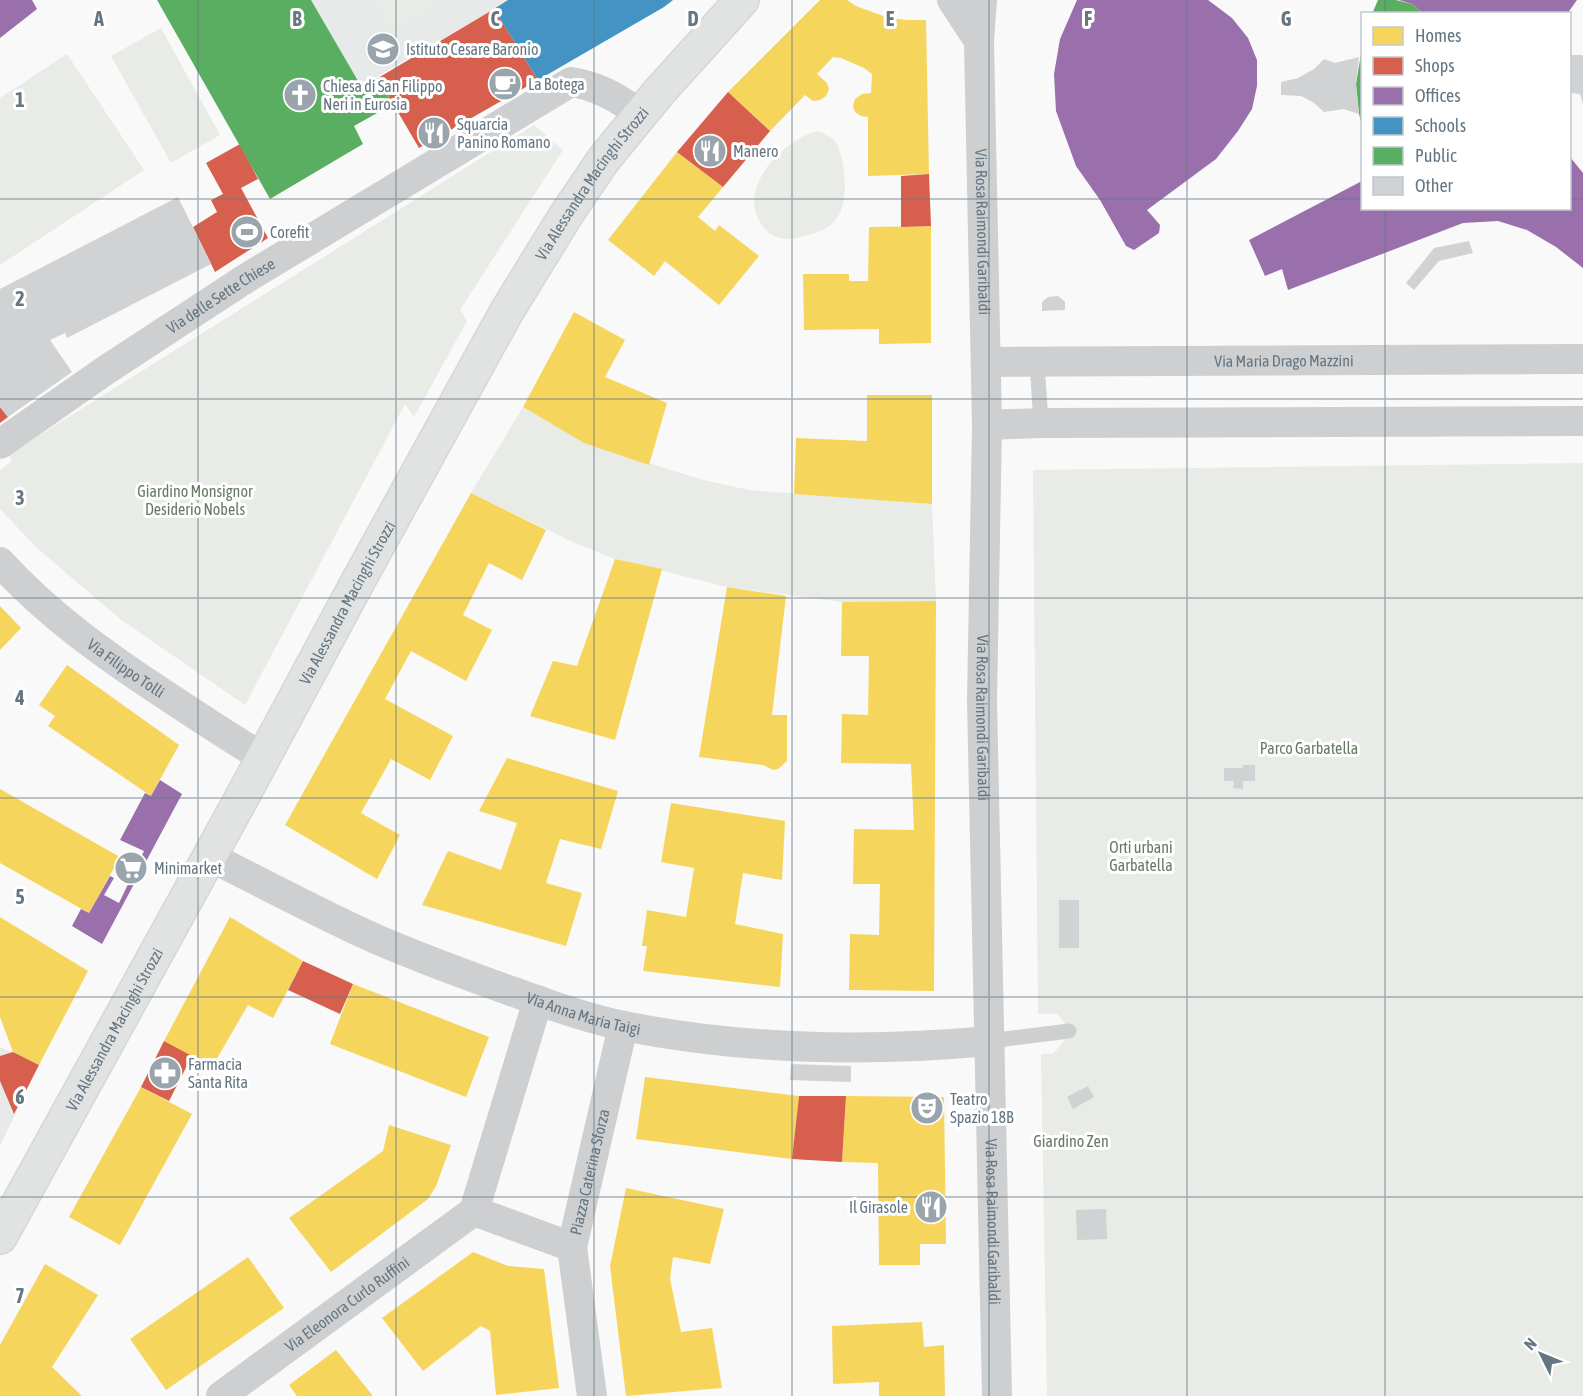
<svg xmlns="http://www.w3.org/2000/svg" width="1583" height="1396" viewBox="0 0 1583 1396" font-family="'Asap Condensed',sans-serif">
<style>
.built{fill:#e8e9e9}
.green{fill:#e8ebe6}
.homes{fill:#f6d55c}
.shops{fill:#d6604d}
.offices{fill:#9970ab}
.schools{fill:#4393c3}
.public{fill:#5aae61}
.building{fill:#d0d2d3}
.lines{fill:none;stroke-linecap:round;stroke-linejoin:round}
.secondary-casing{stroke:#d5d6d7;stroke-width:36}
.lane{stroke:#cecfd0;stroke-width:15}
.street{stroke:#cecfd0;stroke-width:30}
.secondary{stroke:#e1e2e2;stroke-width:33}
.grid{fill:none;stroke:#657683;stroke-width:1.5;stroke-opacity:0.55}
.labels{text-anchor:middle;stroke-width:6;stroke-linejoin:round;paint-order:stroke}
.poi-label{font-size:16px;fill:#657683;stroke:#fff;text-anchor:start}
.street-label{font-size:16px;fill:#657683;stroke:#fff}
.park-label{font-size:16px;fill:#687a64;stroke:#fff}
.grid-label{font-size:20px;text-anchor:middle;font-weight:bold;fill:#657683;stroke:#fff;stroke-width:6;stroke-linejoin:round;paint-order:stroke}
</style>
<rect width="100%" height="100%" fill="#f9f9f9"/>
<path class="built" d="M311,0H673L664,7L538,80L494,9L361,86Z
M0,1047L39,1065L0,1146Z"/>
<path class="green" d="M372,0H430L433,7L391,32Z
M161,28L220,135L171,163L111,56Z
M67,54L144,170L0,265V98Z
M534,125L563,150L460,310L467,321L414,417L405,404L245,705L120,619L38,549L0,509V470L12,461L8,455Z
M817,131C824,134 832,137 836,143C846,160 849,202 837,218C829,230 814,234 801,237C790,240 776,240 767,231C731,194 779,142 817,131Z
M523,407L584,443L703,480L749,490L932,504L936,601L842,602L727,587L615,559L575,543L471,493Z
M1583,463V1396H1047L1041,1054H1053L1068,1036V1027L1057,1014H1038L1033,470Z"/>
<path class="homes" d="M820,0H847L856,6L886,17L906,20H926L929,174L868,176V117L861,116L855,112L853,106L855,99L862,94L871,93L872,74L864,68L841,58L833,57L817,74L827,83L829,89L826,96L820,100L813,101L805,95L770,131L728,92Z
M677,152L723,187L698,217L715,231L719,225L759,256L719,305L665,261L654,276L608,240Z
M931,226V343L879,344V329L804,330L803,274H849V281H868L869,227Z
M574,312L625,340L605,377L667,403L649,465L584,443L523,407Z
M867,395H932V504L794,494L796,438L867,441Z
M471,493L546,530L522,580L489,563L463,615L492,630L466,681L411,651L385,699L453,736L430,780L391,759L361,813L400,835L377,879L285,825Z
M615,559L662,569L615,740L530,716L553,661L577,666Z
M727,587L786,596L772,715H787V761L778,769L773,770L763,765L699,757Z
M936,601L934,991L849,990L850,934L879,935L880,884H853L854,829L914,830L911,764L841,763L842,714L868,715L869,656H841L842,602Z
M0,606L21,628L0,650Z
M67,665L179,745L151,796L48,726L55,716L39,705Z
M507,758L618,791L601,849L560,839L546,883L582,893L566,946L422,905L448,851L501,870L517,823L479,811Z
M0,789L120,857L89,913L0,863Z
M671,803L785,821L782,880L743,873L735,924L783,934L780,987L643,971L647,946H642L647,910L686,917L694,868L661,862Z
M0,917L88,971L39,1065L13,1052L0,1017Z
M230,917L303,961L273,1018L248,1005L212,1067L164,1041Z
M353,984L489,1037L466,1097L330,1044Z
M645,1077L799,1096L792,1159L636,1139Z
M141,1087L192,1114L120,1245L69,1217Z
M846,1096L944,1097L946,1244H920V1265H879L878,1163L842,1162Z
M389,1125L451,1145L436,1186L428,1199L331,1272L289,1218L383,1151Z
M626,1188L724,1209L710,1264L673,1257L670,1279L681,1332L712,1328L722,1388L626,1396L610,1266Z
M473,1252L508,1266L544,1269L559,1388L496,1395L490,1331L481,1326L423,1371L382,1318Z
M248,1257L284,1308L166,1390L130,1339Z
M45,1264L98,1295L52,1367L82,1396H0V1345Z
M922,1322L924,1347L944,1345L945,1396H879V1382L833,1384L832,1326Z
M336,1350L373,1396H297L289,1385Z"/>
<path class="shops" d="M494,9L538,80L419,148L378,78Z
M728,92L770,131L723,187L677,152Z
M240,144L258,179L241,188L268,238L215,272L193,227L217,212L211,200L223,194L206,163Z
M929,174L931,226L901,227V176Z
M0,407L8,417L0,423Z
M303,961L353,984L340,1014L288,990Z
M164,1041L192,1056L169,1101L141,1087Z
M13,1052L39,1065L14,1114L0,1081V1056Z
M799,1096H846L842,1162L792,1159Z"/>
<path class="offices" d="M0,0H32L37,9L0,38Z
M1077,0H1208L1232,18L1248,38L1257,60V86L1252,109L1238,131L1216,159L1147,210L1160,225L1159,233L1134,250L1126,246L1100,200L1076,166L1056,111L1054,74L1060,39Z
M1399,0H1577L1567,14H1424L1412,4Z
M1570,157L1583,173V268L1556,247L1527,230L1498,221L1463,223L1288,290L1282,269L1265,276L1249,240L1362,181V208H1570Z
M160,780L182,794L102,944L72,926L81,909L89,913L110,876L114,878L104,895L119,903L144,851L120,840L145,793L151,796Z"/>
<path class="schools" d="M508,0H673L664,7L538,80L494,9Z"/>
<path class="public" d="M157,0H311L361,86L378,78L393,104L354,126L363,144L270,199Z
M1378,0H1396L1412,4L1424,14H1372Z
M1362,48V125L1359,114L1356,84Z"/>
<path class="building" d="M1570,55H1583V104L1580,94L1570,93Z
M1359,57L1356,84L1359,114L1343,109L1324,112L1314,103L1301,96L1281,95V82L1298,78L1314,69L1324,59L1335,63Z
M178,197L211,264L67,338L65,333L50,340L72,372L8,417L0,407V289Z
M1469,241L1473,253L1439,261L1414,290L1406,283L1434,248Z
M1058,296L1065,302V310L1042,311V302L1048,297Z
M1243,765H1255V781H1243V789L1233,788L1234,781H1224V768H1243Z
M1059,900H1079V948H1059Z
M791,1064L851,1066V1082L790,1080Z
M1088,1086L1094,1097L1073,1109L1067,1097Z
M1106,1209L1107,1239L1077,1240L1076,1210Z"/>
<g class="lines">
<g class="secondary-casing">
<g id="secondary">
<path id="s8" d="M0,1237L240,801L356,585L507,311L566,215L604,159L659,92L742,0"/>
</g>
</g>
<path class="lane" d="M1037,362L1041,423
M989,1041L1069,1031"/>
<g class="street">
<path d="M952,0L979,41"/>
<path id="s1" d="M982,0L979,41L987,425L982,701L997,1396"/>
<path id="s2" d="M986,362L1583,359"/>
<path d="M987,425L1041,423L1583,421"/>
<path id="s3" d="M0,444L106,370L245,279L571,82C598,86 618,98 640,114"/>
<path id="s4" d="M0,562C47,614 106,656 164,694C197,716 230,738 264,758"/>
<path id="s5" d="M210,857C265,884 320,914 376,939C420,958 466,975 511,991C548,1004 585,1018 624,1026C743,1050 868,1052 989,1041"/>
<path id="s6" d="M538,1000L474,1211L572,1247L623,1026"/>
<path d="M572,1247L592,1396"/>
<path id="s7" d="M221,1396L474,1211"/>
</g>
<use href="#secondary" class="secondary"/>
</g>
<path class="grid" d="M198,0V1396M396,0V1396M594,0V1396M792,0V1396M989,0V1396M1187,0V1396M1385,0V14M0,199H1362M1570,199H1583M1385,208V1396M0,399H1583M0,598H1583M0,798H1583M0,997H1583M0,1197H1583"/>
<defs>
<g id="school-disc" transform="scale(1.725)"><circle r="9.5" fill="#99a4ac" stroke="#fff"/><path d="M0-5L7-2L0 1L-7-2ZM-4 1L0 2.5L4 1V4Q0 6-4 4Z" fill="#fff"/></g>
<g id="cafe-disc" transform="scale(1.725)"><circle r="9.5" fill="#99a4ac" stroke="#fff"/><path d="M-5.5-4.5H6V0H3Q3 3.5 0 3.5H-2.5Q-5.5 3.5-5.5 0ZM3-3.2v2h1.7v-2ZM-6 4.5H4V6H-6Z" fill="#fff"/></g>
<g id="church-disc" transform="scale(1.725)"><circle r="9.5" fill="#99a4ac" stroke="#fff"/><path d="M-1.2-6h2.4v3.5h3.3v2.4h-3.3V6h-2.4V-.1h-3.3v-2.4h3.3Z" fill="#fff"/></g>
<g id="restaurant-disc" transform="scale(1.725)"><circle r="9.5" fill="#99a4ac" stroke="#fff"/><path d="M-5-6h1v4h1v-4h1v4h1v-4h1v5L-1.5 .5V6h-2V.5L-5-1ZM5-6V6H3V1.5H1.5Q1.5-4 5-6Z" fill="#fff"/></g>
<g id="stadium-disc" transform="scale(1.725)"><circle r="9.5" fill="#99a4ac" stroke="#fff"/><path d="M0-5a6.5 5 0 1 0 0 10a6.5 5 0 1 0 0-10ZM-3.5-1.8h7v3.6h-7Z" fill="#fff"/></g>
<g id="supermarket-disc" transform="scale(1.725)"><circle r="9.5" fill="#99a4ac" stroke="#fff"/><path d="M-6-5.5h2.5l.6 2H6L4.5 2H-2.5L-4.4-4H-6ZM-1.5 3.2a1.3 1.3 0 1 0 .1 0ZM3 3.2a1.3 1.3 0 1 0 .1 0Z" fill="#fff"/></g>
<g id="pharmacy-disc" transform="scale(1.725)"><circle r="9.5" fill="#99a4ac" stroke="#fff"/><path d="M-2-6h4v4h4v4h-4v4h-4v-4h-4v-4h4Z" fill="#fff"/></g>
<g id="theatre-disc" transform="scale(1.725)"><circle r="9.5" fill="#99a4ac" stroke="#fff"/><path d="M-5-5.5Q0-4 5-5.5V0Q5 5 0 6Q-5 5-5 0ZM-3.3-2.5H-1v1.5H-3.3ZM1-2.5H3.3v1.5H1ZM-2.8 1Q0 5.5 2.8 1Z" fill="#fff"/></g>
</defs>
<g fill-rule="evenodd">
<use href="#school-disc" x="383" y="49"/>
<use href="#cafe-disc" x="505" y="84"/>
<use href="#church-disc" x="300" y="95"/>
<use href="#restaurant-disc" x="434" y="133"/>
<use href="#restaurant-disc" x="710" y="151"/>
<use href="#stadium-disc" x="247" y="232"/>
<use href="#supermarket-disc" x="131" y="868"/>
<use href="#pharmacy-disc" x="165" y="1073"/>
<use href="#theatre-disc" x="927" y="1108"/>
<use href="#restaurant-disc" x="931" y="1207"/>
</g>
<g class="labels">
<g class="poi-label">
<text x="406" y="55">Istituto Cesare Baronio</text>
<text x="528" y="90">La Botega</text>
<text x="323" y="92">Chiesa di San Filippo<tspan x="323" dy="18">Neri in Eurosia</tspan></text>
<text x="457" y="130">Squarcia<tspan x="457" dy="18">Panino Romano</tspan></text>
<text x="733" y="157">Manero</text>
<text x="270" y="238">Corefit</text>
<text x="154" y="874">Minimarket</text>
<text x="188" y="1070">Farmacia<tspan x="188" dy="18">Santa Rita</tspan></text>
<text x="950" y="1105">Teatro<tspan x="950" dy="18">Spazio 18B</tspan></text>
<text x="908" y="1213" text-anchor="end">Il Girasole</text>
</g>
<g class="street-label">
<text dy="6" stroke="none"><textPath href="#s8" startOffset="1209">Via Alessandra Macinghi Strozzi</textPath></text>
<text dy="6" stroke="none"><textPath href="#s1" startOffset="232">Via Rosa Raimondi Garibaldi</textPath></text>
<text dy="6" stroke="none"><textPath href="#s3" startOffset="266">Via delle Sette Chiese</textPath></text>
<text dy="6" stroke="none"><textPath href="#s2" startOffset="298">Via Maria Drago Mazzini</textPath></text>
<text dy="6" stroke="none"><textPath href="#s8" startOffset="723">Via Alessandra Macinghi Strozzi</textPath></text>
<text dy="6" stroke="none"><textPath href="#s4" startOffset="165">Via Filippo Tolli</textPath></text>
<text dy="6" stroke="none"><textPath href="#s1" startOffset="718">Via Rosa Raimondi Garibaldi</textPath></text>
<text dy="6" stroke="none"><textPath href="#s5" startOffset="406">Via Anna Maria Taigi</textPath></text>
<text dy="6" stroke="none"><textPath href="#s8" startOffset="237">Via Alessandra Macinghi Strozzi</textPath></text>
<text dy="6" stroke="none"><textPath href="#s6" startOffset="402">Piazza Caterina Sforza</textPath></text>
<text dy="6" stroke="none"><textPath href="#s1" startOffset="1222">Via Rosa Raimondi Garibaldi</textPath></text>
<text dy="6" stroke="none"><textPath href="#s7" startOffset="156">Via Eleonora Curlo Ruffini</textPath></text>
</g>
<g class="park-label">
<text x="195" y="497">Giardino Monsignor<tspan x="195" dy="18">Desiderio Nobels</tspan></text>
<text x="1309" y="754">Parco Garbatella</text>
<text x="1141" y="853">Orti urbani<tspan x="1141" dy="18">Garbatella</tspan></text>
<text x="1071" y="1147">Giardino Zen</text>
</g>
</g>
<g class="grid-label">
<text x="99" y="26">A</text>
<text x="297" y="26">B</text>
<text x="495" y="26">C</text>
<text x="693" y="26">D</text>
<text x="890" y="26">E</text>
<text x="1088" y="26">F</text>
<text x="1286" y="26">G</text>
<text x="20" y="107">1</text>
<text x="20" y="306">2</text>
<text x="20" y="505">3</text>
<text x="20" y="705">4</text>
<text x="20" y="904">5</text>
<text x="20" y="1104">6</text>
<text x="20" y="1303">7</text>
</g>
<rect x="1361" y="12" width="210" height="198" fill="#ffffff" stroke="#c1c8cd" stroke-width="1.5"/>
<rect x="1373" y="27" width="30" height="18" fill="#f6d55c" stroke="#c1c8cd" stroke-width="1.5"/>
<text x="1415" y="42" font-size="18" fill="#657683">Homes</text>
<rect x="1373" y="57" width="30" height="18" fill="#d6604d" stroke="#c1c8cd" stroke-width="1.5"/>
<text x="1415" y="72" font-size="18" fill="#657683">Shops</text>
<rect x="1373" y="87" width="30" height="18" fill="#9970ab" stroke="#c1c8cd" stroke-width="1.5"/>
<text x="1415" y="102" font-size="18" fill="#657683">Offices</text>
<rect x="1373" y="117" width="30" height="18" fill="#4393c3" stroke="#c1c8cd" stroke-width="1.5"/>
<text x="1415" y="132" font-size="18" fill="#657683">Schools</text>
<rect x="1373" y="147" width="30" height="18" fill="#5aae61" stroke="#c1c8cd" stroke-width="1.5"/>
<text x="1415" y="162" font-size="18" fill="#657683">Public</text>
<rect x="1373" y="177" width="30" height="18" fill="#d0d2d3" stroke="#c1c8cd" stroke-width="1.5"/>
<text x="1415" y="192" font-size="18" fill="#657683">Other</text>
<g transform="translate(1541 1354) rotate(313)" stroke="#ffffff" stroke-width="4.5" paint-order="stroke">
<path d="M0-4.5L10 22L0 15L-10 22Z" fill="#657683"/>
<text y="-9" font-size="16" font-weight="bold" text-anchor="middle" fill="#657683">N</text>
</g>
</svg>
